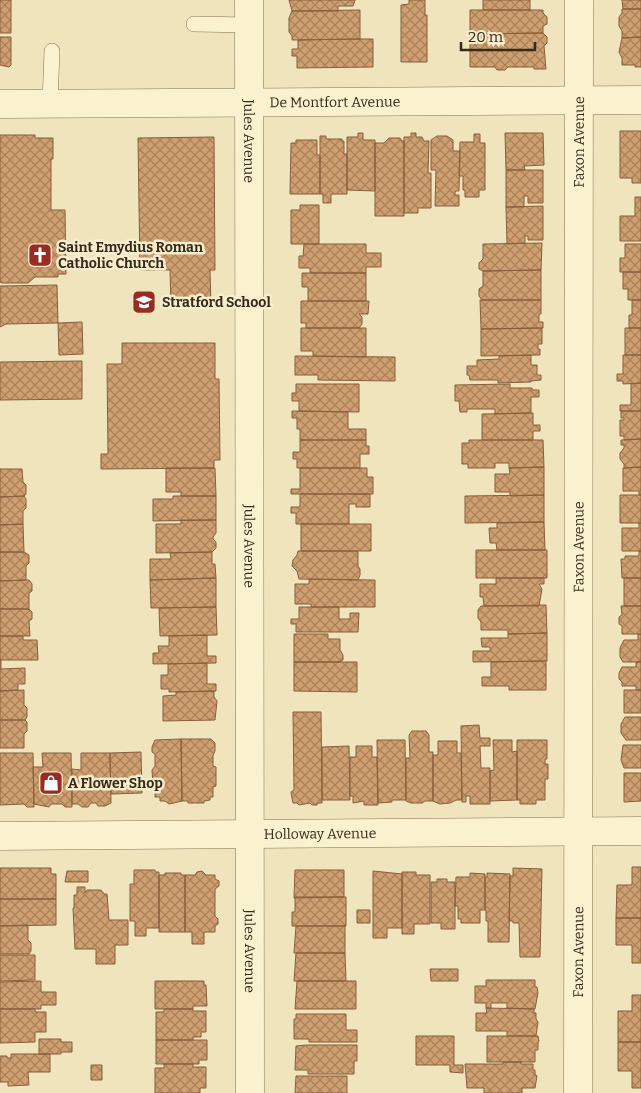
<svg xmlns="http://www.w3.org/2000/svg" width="641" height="1093" viewBox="0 0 641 1093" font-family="Bitter,serif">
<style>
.building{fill:url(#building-cross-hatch);stroke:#875f3a}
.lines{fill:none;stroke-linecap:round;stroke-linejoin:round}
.lane-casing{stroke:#877455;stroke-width:16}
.street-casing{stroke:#877455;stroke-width:29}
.lane{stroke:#faf1cf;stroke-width:15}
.street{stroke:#faf1cf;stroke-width:28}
.labels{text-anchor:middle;stroke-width:5;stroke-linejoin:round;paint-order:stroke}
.street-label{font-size:14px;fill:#362a1b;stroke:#f6edcc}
.poi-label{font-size:14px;font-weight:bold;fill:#362a1b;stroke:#f6edcc;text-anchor:start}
</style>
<defs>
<pattern id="building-cross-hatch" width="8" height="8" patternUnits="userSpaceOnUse" patternTransform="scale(1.25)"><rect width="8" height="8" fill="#cf9f70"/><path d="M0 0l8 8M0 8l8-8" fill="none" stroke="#a9825b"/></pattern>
</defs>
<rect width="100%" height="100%" fill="#efe4bc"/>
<path class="building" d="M0,0H11V33H0Z
M289,0H355L353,6H338V11H292Z
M409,0H425V15H427V62H401V5L409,4Z
M483,0H530V10H483Z
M622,0H641V9H623Z
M622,9H641V37L622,38V31L619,26V17L622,13Z
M360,10V39L292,40V36L289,32V18L292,11Z
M470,10H543V13L547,17V24L543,26V33L470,34Z
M543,33L547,37V43L544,46L546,69H534V67H508L505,70H497L495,67H470V34Z
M0,37H11V65L9,67L0,65Z
M641,37V67H635V65H622V58L619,52L622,38Z
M360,39H373V67L297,68V56H292V49H298V40Z
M620,131H641V183H632V178H620Z
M358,133H363V140H375V191L347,190V137H358Z
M411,133H416V137H422L424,141H429L428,173H431V208H418V213H404V137H411Z
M505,133H543L544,165L524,166L525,170H506Z
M474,134H480V143H485V190H479V197H465V190H463V176H459L460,142H474Z
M0,135H35V138H53V159H51V210H65L66,274H58V277H35L28,283H2L0,282Z
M320,136H326V139H342V141H344V154H347V194H331V203H323V194H320Z
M437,136H447L453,140V151H460L459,191H455V195H459V206H435L436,170H431V140Z
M214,137L215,270H210L211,306H171L170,270H140L138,138Z
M389,138H400L402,141H404V216H375V143H384Z
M296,140H317V155H320V194H290L291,143H296Z
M506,170H543V203H528V196H524V207H506Z
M635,197H641V241H620V216H635Z
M300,205H319V244H291V210H300Z
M543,206V240H528V236H525V243L507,244L506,207Z
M542,243L541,270L483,271L479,269V263L483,259V244Z
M304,244H366V253H381V267H366V273H310V268H299V256H303Z
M625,244H641V272H620V258H625Z
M541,270V300H482L479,296V289L483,286V271Z
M623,272H641V300H628V289H623Z
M302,273H366V301H308V287H302Z
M57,285L58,323L6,324L0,327V286Z
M480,300H541V314H539V322H543V328L481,329Z
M632,300H641V328H629V315H632Z
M301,301H369L368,314H359L362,317V324L359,328H306V323H301Z
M82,322L83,354L59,355L58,323Z
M301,328H366V357L313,356V351H301Z
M542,328V344H538V349H540V355L481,356V329Z
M625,328H641V355H625Z
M122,343H215V379H219L220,460H214V468L101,469V454H108L107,364H122Z
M531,355V365H537V375H541V380L531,381V382L498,383V380H470L469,375H467V366H477V360L499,359V356Z
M623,355H641V383L623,384V381H617V374H623Z
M295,356L395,357V381L318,380V375H295Z
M82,361V399L0,400V362Z
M641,383V411H620V405H631V384Z
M296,384H359V412L299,411V401H292V393H296Z
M510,384V388H532V390H539V397H531V413L495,414V409H467V412H460L459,401H455V385Z
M292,411L348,412V429H366V440H300V429H297V418H292Z
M621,411H641V439L624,440V436H620V420H624V418H621Z
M533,413V425H540V431H533V440H482V414Z
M641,439V467L624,468V464L620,459V453L624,448V445H621V440Z
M300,440H366V446H369V454H360V468H297V459H293V452H300Z
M469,440H543L544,467L509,468V463H495V468H468V464H462V443H469Z
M544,467V495L510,496V492H495V474H510L509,468Z
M641,467V495H639V491H623V468Z
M166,468H215L216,496H181V492H166Z
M300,468H367V477H373V494H291V489H300Z
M0,469H22L23,482L26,485V494L24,496L0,497Z
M300,494H370V507H356V504H349V524H296V513H291V507H300Z
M544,495V522L465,523V496Z
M620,495H641V523H620Z
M24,496L26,499V508L23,511V524L0,525V497Z
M173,496H216V520L153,521V499H173Z
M181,520H216V533L213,537V539L216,542V548L212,552L156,553V524H181Z
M544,522L545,550H497L496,543H490L489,528H497V523Z
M639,523H641V551H622V528H639Z
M23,524L24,552H0V525Z
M301,524H371V551H301Z
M476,550H547V578H476Z
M298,551H358V566L360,569V575L358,580L299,579L297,571L292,566L293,560L297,555Z
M639,551H641V578H622L621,559H625V556H639Z
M0,552H24L29,555V563L26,566V580L0,581Z
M212,552V564H215L216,578L150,580V559H171L170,553Z
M216,578V607L151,608L150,580Z
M496,578H544V584H539L542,589L539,606H484L483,597H480V584H496Z
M624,578H641V606H624Z
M309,579L375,580V607H311V604H295V584H309Z
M29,580L32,584V591L29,593V609H0V581Z
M546,605L547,633L508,634V630H481V622L478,618V610L481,606Z
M621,606H641V634H622V626L619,624V617L622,615Z
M216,607L217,635L160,636L159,608Z
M299,607H339V619H350V613H359L358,632H296V624H291V619H299Z
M0,609H29L32,612V619L29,621L30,636H0Z
M547,633V661L473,662V651H490V647H482L481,638H508V634Z
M294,634H328V639H340V650L343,655V660L340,662H294Z
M638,634H641V662H623L620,657V648L624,640H638Z
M207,635V656H216V663L153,664V653H159L158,646H169V636Z
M0,636H23V640H37L38,660H0Z
M0,660H1V669L25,668V684H18V690L0,691Z
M546,661V690H509V686H482V677H491V662Z
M294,662H357V692L294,691Z
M636,662H641V690H636V686H622V682L619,679V673L622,667H636Z
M207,663V684H216V691L169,692V689H161V675H168V664Z
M24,690V705L27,708V717L25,720H0V691Z
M624,690H641V713H624Z
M214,691V697L217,701L215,720L163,721V696L176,695V692Z
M293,712H321L322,803H318L317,805H312L310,803L299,805L297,803H293L292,798L291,792L294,790Z
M625,717H641V740H626L621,733V724Z
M0,720H25L27,722V731L24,734V748H0Z
M479,725L480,738H490V746H480L481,768H490V804H470V796H466V802H462L461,726Z
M412,731H426L429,735V752H433V801H425L422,803H411L406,801V758H410L409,735Z
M181,739L182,801L169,804L165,801H160V797H155V786H153L152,770L155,766V754L152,752V747L155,740Z
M181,739H211L215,743V751L213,755V766L216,767V786L213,787V797H210V800L204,801V803H188V801H182Z
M377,740H405L406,800H392V802L378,803Z
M493,740H512V752L517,751V800L490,801V771L494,770Z
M517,740H547V759H545V764H548V779H545V800H536V804H520V800H517Z
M438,741H457V753H461L462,800H456L450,803L440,804L433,801V755H438Z
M623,745H641V768H624L621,760Z
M349,746L350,800H322V747Z
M356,746H372V757H377L378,805H364V801L353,803V796H350V757H356Z
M141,752L142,793L111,794L110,753Z
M0,753H33L34,807H27L24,804L0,805Z
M42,753H71L72,807H65L62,804H51L49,807L34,804L33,767H43Z
M81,753H110L111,803L105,806H98L96,803H91L88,807H82L78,804H72V769L81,770Z
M624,773H641V801L624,802Z
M632,867H641V918H616L617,885H632Z
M0,868H51V874H56V899H0Z
M513,868L542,869L540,957H520L519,923H513V921H509L510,876H513Z
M134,870H155V872H159V928H146V936H135V921H130V884H134Z
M295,870H344V897L294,898Z
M67,871H88V882H65Z
M202,871L206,875H215V879L219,881V886L215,889V916L218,919V924L215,926V932H204V944H192V932H185V875H195L197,872Z
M373,871L402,874V928H387V938H373Z
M402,872H416V875H430V924H414V934H402Z
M165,873H181V875H185V932H159V875H165Z
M470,873L485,874V910H480V923H461V919H458V906H455L456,877H470Z
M487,873L510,874L509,942H488V921H486V910H485V877H487Z
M437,879H447V882H455V929H441V923H431V882H437Z
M77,887H85V893L87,890H101L104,894H107L109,920H128V945H115V964H96V949H75L73,908H74V895H77Z
M295,897H346V926H292V912H295Z
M0,899H56V925L0,926Z
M357,910H370V923H357Z
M616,918H641V963H632V945H616Z
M28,925V940L31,943V951L29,954H0V926Z
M296,926H345V953H294Z
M296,953H345L346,981H294Z
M0,955H35V980L0,981Z
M430,969H458V981H431Z
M486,980H535V987H537L538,993L535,1009L507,1008V1003H491V1008H486V1003H475V986H486Z
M41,981V992H56V1005H41V1009H0V982Z
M155,981H204V985H206L207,1006H193V1009H155Z
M297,981H356V1009H295Z
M632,995H641V1042H618V1011H632Z
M486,1008L534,1009V1013H536V1019L538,1022L536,1036H507V1031H476V1013H487Z
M0,1009H35V1012H46V1032H35V1042L0,1043Z
M164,1009H193V1011H206V1032H201V1037H193V1040H156V1012H164Z
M296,1014H346V1030H357V1042H309V1039H294V1019H296Z
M416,1036H454V1065H463V1073L450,1072V1065H416Z
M487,1036H538L539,1041L538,1042V1050H535V1062H487Z
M39,1039H61V1042H72V1052H61V1054H39Z
M156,1040H207V1060H199V1064H156Z
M618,1042H641V1088H632V1071H618Z
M307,1045H357V1061H354V1074H308V1070H295L296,1046Z
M11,1054H50V1072H28L29,1085L8,1086V1082H0V1056H7V1058H11Z
M503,1062H521V1064H533V1070H535V1074L537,1076L535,1088H522V1093H484V1088H467L465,1064H503Z
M164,1064H193V1067H206V1088H200V1093H155V1068H164Z
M91,1065H102V1080H91Z
M296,1076H347V1093H295Z"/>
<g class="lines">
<g class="lane-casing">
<path id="lane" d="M194,24L249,25
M50,103L52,51"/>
</g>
<g class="street-casing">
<g id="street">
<path id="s1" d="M249,0L250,1093"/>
<path id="s2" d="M0,104L641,100"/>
<path id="s3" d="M0,836L641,831"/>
<path id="s4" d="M578,1093L579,0"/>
</g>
</g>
<use href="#lane" class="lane"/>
<use href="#street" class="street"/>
</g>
<defs>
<g id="church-square" transform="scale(1.25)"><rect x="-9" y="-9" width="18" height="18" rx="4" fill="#982c23" stroke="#f6edcc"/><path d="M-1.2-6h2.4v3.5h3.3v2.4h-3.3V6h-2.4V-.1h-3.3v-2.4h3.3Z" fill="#fff"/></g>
<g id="school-square" transform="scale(1.25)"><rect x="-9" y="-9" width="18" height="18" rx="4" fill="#982c23" stroke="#f6edcc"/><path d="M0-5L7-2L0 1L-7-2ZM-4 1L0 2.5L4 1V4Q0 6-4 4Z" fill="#fff"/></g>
<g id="shop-square" transform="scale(1.25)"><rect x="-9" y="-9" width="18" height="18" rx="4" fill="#982c23" stroke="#f6edcc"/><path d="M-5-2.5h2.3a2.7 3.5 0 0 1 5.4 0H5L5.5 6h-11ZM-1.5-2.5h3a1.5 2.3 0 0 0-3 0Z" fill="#fff"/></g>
</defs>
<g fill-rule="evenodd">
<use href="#church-square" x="40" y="255"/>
<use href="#school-square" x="144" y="302"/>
<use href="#shop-square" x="51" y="783"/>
</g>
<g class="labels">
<g class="street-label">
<text dy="5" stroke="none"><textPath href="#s2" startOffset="335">De Montfort Avenue</textPath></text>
<text dy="5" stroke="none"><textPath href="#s1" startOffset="141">Jules Avenue</textPath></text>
<text dy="5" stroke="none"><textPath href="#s4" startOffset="951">Faxon Avenue</textPath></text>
<text dy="5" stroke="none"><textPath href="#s1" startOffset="546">Jules Avenue</textPath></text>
<text dy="5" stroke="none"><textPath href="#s4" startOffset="546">Faxon Avenue</textPath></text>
<text dy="5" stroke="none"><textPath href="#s3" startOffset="320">Holloway Avenue</textPath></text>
<text dy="5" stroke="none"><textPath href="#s1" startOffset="951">Jules Avenue</textPath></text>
<text dy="5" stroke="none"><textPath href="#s4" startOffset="141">Faxon Avenue</textPath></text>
</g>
<g class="poi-label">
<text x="58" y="252">Saint Emydius Roman<tspan x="58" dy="16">Catholic Church</tspan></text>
<text x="162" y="307">Stratford School</text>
<text x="68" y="788">A Flower Shop</text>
</g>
</g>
<path d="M461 42v8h74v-8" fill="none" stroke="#362a1b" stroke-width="2.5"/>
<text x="468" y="42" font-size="15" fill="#362a1b" stroke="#f6edcc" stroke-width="4" paint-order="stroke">20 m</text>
</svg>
